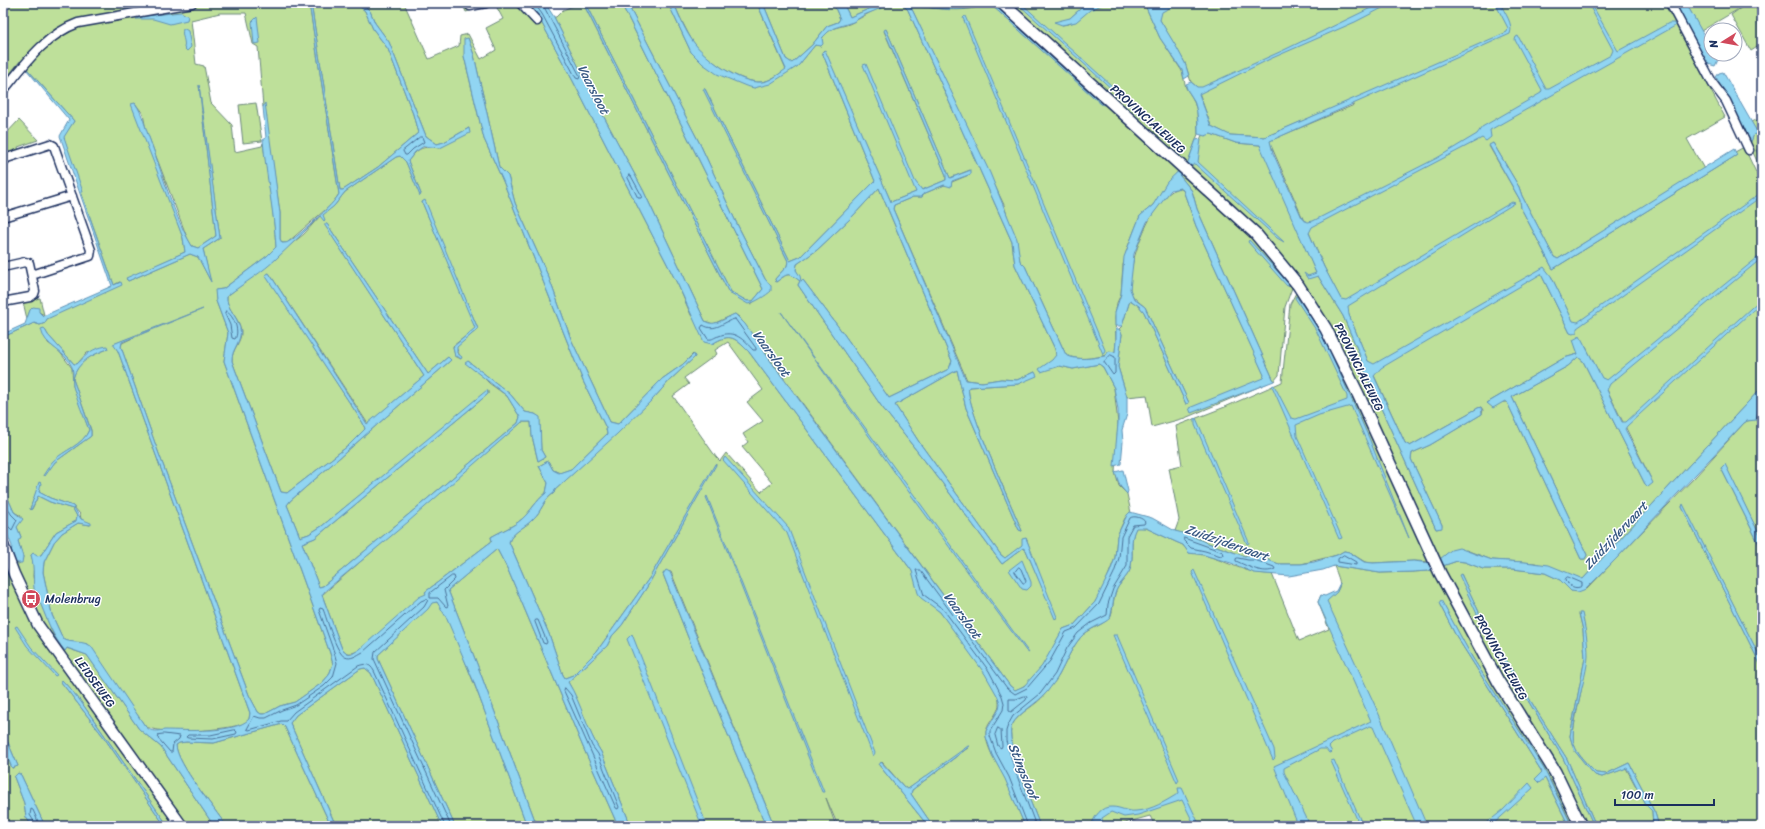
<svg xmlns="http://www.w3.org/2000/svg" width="1765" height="829" viewBox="0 0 1765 829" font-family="Sriracha,sans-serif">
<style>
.green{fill:#bee09a;stroke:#6c887c;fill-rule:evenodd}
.water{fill:#91d5f2;stroke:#6293b7;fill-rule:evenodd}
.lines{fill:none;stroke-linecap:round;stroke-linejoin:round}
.shore{stroke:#4a7199;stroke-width:1}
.minor-casing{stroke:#1b2f5e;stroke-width:11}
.tertiary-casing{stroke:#1b2f5e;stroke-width:13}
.secondary-casing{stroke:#1b2f5e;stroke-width:14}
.minor{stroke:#fff;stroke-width:8}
.tertiary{stroke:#fff;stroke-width:10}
.secondary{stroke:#fff;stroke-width:11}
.labels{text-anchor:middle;stroke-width:3;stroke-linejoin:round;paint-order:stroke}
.street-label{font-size:12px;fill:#1b2f5e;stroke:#fff}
.poi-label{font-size:12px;fill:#1b2f5e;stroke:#fff;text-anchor:start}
.water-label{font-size:13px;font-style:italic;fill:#385883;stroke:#fff}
</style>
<rect width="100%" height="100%" fill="#fff"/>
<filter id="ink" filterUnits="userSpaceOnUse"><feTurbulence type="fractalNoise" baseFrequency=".025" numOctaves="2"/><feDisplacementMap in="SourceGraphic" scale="8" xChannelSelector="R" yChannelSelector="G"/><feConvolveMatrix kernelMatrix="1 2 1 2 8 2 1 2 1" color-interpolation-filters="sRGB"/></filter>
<g filter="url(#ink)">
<path class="green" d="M3,3H157L121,10L166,3H309L339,194L332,204L287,243H282L280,239V213L264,105L263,107L258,47L253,44L246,13H220L191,20L196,64L204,66L211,103L232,125L235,152L262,146L263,143C268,178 274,212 276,247L267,256L223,289L216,290V301L228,333L224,361L330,653L333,664L329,675L322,683L295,702L280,706L265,714H261L258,712L249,695L156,446L121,347L122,343L152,329L114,344L118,351L250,713L249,719L246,723C229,730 158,736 145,726L88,644L70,642L63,639L52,615L43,572L44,562L54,542L62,533L78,523L90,525L81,519L80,514L73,506L50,498L39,492L40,482L30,509H32L38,496L50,502L73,509L77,516L76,521L56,532L41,555L37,557L31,555L34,563L33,576L36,595L41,604L53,634L65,651L66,648L87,655L139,729L161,747L214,826H168L79,699L62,680L61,682L103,736L165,826H45L21,775L18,773L14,777L24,803L26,817L32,826H3V746L12,768L18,766L3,731V578L13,562L19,564L23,557L18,541L21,537L17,527L21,516L14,512L3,487V337L34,323L40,325L45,323L46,319L120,282L114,285L81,192H82L63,137L74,121L20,61L3,82ZM135,103L143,114L146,130L188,240L192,246L198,248L216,236L202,111L220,238L203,249L210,280L198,257L190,254L128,281L126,279L185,252L183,238ZM44,328L48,335L74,364H77L87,353L108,349C92,355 77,361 73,379L91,430V436L55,462L44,476C47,471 49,465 53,462C63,450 83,446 89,430L73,386L72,368L59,351L48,343Z
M311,3H356L365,11L373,29L388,49L413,114L418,133L378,167L343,190H340Z
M362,3H404L429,59L459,46L460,36L468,34L481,59L496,50L486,28L503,19L495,4L466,12L462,3H528L538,16L573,81L678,285L691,315L712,344C731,332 735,338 749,352L912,571C917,586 927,601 940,612C957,635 988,671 998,697C1004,713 984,722 986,736C988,752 998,764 1005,778C1012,793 1018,810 1025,826H933L911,794L912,790L969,747L908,789L904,787L882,762L879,765L928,826H838L826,798L836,826H769L773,823L671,572L666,571L663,574C696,659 731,742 766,826H631L601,752C587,731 581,705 568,682L607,646L612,636L622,625L647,587L716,464L650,577L597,651L573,675L565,678L563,675L549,634L509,542C512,532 526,527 533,519C542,511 543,500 554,493L555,490L653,399L670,380L695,357L693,354L682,365L662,379L618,424L610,422L571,339L549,278L515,203L508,176L499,167L474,55L468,38L464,56L484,139L503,181L583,381L606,428L607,434L571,469L560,473L553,470L548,461L539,466L548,483L546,493C536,501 531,511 522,519C513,527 501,531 491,537L492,541L425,592L435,602H437C448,613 453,634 460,648C484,707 505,767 527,826H455L378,659V655L429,607C413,615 395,623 380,633C369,640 360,655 347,653L342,649L321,592L323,594L522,422H531L532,436L538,461L545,457L541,450L539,417L535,414L525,412L510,394L468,361L489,383L507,396L520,417L518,423L323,586L319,587L302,543L315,538L488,394V391L322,526L309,534L300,537L287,505L290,501L451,360L448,357L428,374L327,224L325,225L424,376L368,424L269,273L266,275L363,423L365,429L348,446L287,493L281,492L232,361C231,350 242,342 241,331C240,318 225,308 227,296L277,258L285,249L304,234L320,216L334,206L345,192L396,157L400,156L406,162L420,195L421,194L408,161C419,147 422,146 440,148L469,128L444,142L437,144L426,136L389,42L375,23L370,11ZM424,201L478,329L456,347L461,359L455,356L453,346L476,328L422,202ZM728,342L763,390L747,402L763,421L743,434L748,442L742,447L772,483L761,492L726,453L720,461L716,457L673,396L689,384L684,378L717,354L715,350Z
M580,3H583L729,293L751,304L762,296L771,286L765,279L736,222L700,144L627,3H668L691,52L703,64L755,88L798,66L815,45L821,46C822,40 822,36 827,32C834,26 845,27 853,22C868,14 883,3 901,3L908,10L1012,242L1015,265L1055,349L1057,360L1060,366L1073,369L1099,364L1103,367L1114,388L1118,423L1115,472L1119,486L1127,494L1131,513L1125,518L1117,536L1115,558L1103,589L1095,602L1074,625L1063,629C1053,647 1037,684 1015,690L1010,686L739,317L735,314L713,324L705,321L643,190L598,106L554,17H556L563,10ZM886,29L950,178L970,170L971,174L923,194L922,197H913L894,205L893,209L967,380L982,382L1001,379L1017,380L1035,372L1018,384L969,387C963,400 1014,511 1022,531L1019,530L966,408L957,370L895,405L919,442L1001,555L1005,558L1023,545L1026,538L1056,619L1026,550L1023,548L1002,564L940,480L882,407L798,285L800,281C788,271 788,274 776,282L775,279L787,266L788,261L704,89H705L790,261L800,257L875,181L822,52L824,50L891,202L916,192L914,181L922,190L946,180V175L884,31Z
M585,3H621L763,289L753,301H747L731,292Z
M674,3H757L786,70C778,74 771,81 761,82C740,83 705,59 693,42C686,30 679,16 674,3Z
M763,3H833L840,19L838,22L827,26L812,45L792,63L786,59Z
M843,3H883L850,17Z
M909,3H985L968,8L916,4L917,6C942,9 965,14 989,3L1103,105L992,3H994L1179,170L1153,205L1140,216L1127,249L1123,265L1121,294L1117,303L1115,318L1116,341L1115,352C1103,357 1078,362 1066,355L1025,266L1020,261L1004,205Z
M1007,3H1087L1062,25C1079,23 1077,18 1089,10C1105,0 1126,3 1144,3L1160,38L1182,71L1186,88L1193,99L1197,111L1198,134L1188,162L1185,165Z
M1154,3H1664L1725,117L1687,139L1704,169L1558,259L1554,257L1522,196L1519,187L1493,143L1489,146L1520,200L1521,208L1553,269L1737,155L1735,152L1744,147L1762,185V387L1583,579L1535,563L1492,560L1466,550L1440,559L1392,456L1297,276L1292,268L1266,241L1189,167L1202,135L1211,134L1236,143L1260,145L1267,157L1316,273L1343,316L1359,353L1366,375L1436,529L1441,528L1442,525L1411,459L1412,453L1430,445L1482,414L1483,410L1481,407L1478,408L1410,446L1405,443L1372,371L1349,315L1324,267L1269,141L1354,105L1352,100L1265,137L1229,135L1211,126L1197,87L1191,82L1185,63L1160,20ZM1541,274L1551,276L1577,330L1570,333ZM1574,340L1586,347L1651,479L1645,484L1583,361L1578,357L1568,366L1512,397L1587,555L1585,559H1581L1507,402L1487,403L1564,358L1578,354Z
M1686,3H1692L1695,7L1693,3H1762V29L1757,21L1762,31V44L1751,51L1731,15L1742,7L1701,31Z
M256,103L262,141L243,143L239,105Z
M1733,109L1751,141L1754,134L1760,137L1751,122L1755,120L1762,122V151L1756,150L1762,162V172Z
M19,120L38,140L18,147L19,152L9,153L3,145V137Z
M1182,175L1261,245L1293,285L1285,307L1279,375L1274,381L1197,209L1192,191L1180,176Z
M879,188L952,361L949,369L889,398L843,333L803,280L801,281L796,270L797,264L817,250L851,218Z
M1178,188L1183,190L1196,226L1268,383L1185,418L1152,427L1147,395L1127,397L1118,367L1122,334L1119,329L1122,326L1130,300L1139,306L1144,312L1186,404L1189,403L1145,307C1139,302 1131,297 1130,289C1127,263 1153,196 1178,188Z
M1297,291L1331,350L1433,562L1414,561L1373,563L1365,562L1349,552L1344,551L1337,555L1301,564H1279L1254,555L1244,556L1175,531L1179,520L1169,468L1182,465L1176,426L1225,407L1282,382L1290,304Z
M40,298L44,315L39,312L30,310L27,319L23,302Z
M1762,404V540L1725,465L1721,468L1762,550V661L1683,505L1682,507L1762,668V826H1659L1655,813L1629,763L1606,774L1596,773C1588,765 1577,755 1574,744C1571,734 1576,720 1577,710C1584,676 1592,648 1581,613L1579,614L1583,630L1585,658L1570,736L1574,750L1595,775L1602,777L1626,768L1646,805L1652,811L1653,826H1596L1567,759L1538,713L1486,627L1461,574L1482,625L1563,758L1594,826H1572L1550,780L1472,657L1441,601L1439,603L1455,634L1542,772L1535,779L1545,778L1569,826H1155L1150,816L1114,826H1103L1102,824L1091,826H1040C1033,807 1004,741 1012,725C1019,712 1036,706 1045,694C1049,688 1055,682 1059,675C1066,662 1071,649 1080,638C1088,628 1106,625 1111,615C1113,611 1113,598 1116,591C1119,583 1130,575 1131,566C1134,551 1129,541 1136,527L1146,528L1176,542L1183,545L1189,553C1218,554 1242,575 1272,574L1299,641L1329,629L1318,602L1321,595L1327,600C1344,587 1341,585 1334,566L1380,573L1413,572L1428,571L1457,561L1465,562L1483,569H1513L1545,573L1560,580L1571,591L1587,589L1695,477L1744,423L1747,421L1756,419L1758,410Z
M497,549L508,570L583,747L618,826H537L477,664L448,590Z
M365,668L371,673L442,826H336L290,723L296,715L360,669Z
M282,724L285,727L331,826H226C215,808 177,765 176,745L179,743L186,742L214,743Z"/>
<path class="water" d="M309,3H311L340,190H343L378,167L418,133L413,114L388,49L373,29L365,11L356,3H362L370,11L375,23L389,42L426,136L437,144L444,142L469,128L470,133L440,148L424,146L415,152L408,161L421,194L420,196L406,162L400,156L396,157L345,192L334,206L323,215L325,220L324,221L320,216C306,230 292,244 277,258C263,272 244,283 227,296C225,307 238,317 240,328C243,341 231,349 232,361L281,492L287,493L348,446L365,429L363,423L265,275L269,273L367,424L424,376L324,224H327L428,374L448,357L451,360L290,501L287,505L300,537L309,534L322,526L487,390L488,394L315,538L302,543L319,587L323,586L518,423L520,417L507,396L465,363L468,361L510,394L525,412L535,414L540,417L541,450L545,457L538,461L532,436L531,422H522L408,522L325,591L322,595L342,649L347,653L352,654L360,649L419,597L426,594L425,592L492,541L491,537C501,531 513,527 522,519C531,511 536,501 546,493L548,483L539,466L548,461L553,470L559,473L571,469L607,434L606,428L583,381L503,181L484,139L464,56V39L468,38L474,55L499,167L508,176L515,203L549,278L571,339L610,422L618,424L662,379L682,365L694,354L695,357L670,380L653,399L617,434L555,490L554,493C543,500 542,511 533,519C526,527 512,532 509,542L549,634L563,675L565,678L573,675L597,651L650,577L715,464L716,465L647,587L622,625L612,636L607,646L568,682C582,704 587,731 601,752L631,826H618L583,747L508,570L497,549L448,590L477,664L537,826H527L473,680L446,617L437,602L432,603L428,609L378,655V659L455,826H442L371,673L365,668L360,669L296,715L290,723L336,826H331L285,727L282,724L214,743L186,742L179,743L176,745C177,765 215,808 226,826H214L161,747L139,729L87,655L67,648L65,651C53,637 48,622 41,605C40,601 37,598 35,594C32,581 35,568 31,555L33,553L37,556L41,555L56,532L76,521L77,516L73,509L50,502L38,496L31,510L30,509L39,482L41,483L39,492L50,498L73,506L81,519L91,523V525L78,523L62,533L54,542L44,562L43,572L52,615L63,639C72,644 82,640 91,646L145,726C148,729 151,731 156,731C159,731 162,730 165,730C184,730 235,734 249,719L250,713L118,351L113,344L203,309L122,342L121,347L156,446L249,695L258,712L261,714H265L280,706L295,702L322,683L329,675L333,664L330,653L224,361L228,333L216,301L215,290L223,289L267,256L276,247C274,211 266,176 263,140L266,138L263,107L265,103L280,213V239L282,243C283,243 287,243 288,242C297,238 335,203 339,194Z
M528,3H545L554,17L598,106L643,190L705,321C715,328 726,317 735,314L745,324L772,363L1010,686L1015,690L1024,686L1042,666L1063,629L1074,625L1095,602L1110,572L1115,558L1117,536L1127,515L1130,512L1152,518L1175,531L1187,534L1205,542L1244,556L1254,555L1279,564H1301L1314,562L1337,555L1344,551L1349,552L1364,562L1373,563L1414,561L1429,563L1440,559L1451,550L1459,548L1492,560L1525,562L1549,565L1583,579L1762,387V404L1758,410L1756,420L1747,421L1744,423L1616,559L1586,589L1578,592L1571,591L1560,580L1545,573L1513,569H1483L1465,562L1457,561L1428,571L1413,572L1380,573L1334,566L1323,570L1289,576L1254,573L1231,563L1204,555L1189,553L1183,545L1176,542L1146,528H1136C1129,541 1134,551 1131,566C1130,575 1119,583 1116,591C1113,598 1112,614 1110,618C1105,624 1088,628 1080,638C1071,649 1066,662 1059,675C1056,681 1051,686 1047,692C1037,704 1018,713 1012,725C1004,741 1033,807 1040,826H1025L1005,779L992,755L986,737V731L999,709L1000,703L998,697L985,674L940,612L921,598L918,593L912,571L749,352C735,338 731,332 712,344L704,342L678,285L573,81L538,16Z
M583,3H585L731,292L747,301H753L763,289L621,3H627L700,144L736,222L765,279L771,286V291C767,295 754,303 748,304L729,293Z
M668,3H674C679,16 686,33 695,44C708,60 740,84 762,82C771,81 779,74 786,69L757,3H763L786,59L792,63L812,45L827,26L838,22L840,19L833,3H843L850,17L883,3H894L864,15L853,22L834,28L828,32L822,38L823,44L821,46L815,45L798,66L770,84L754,88L746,86L717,74L703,64L691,52Z
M901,3H909L990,173L1017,239L1020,261L1025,266L1066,355C1077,361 1094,358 1105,356L1109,351L1115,352L1116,341V329H1119L1122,334L1118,367L1127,397V414L1122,430L1123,442L1121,464L1114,466L1118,423V410L1114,388L1103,367L1099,364L1073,369L1060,366L1041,372L1039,369L1052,360L1056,355L1055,349L1015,265L1012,242L908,10Z
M916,3L968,8L985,3H992L1104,105L1101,104L989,3C965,13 942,9 917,6Z
M1017,3H1021L1181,149L1179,150Z
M1087,3H1106L1090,10L1076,22L1062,25L1054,22L1070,18Z
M1144,3H1154L1160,6L1169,3H1179L1162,12L1160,20L1177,48L1185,63L1189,76L1184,79L1182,70L1160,38Z
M1381,3H1392L1355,22L1270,59L1199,94L1211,126L1230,135L1265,137L1507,32L1508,28L1495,3H1500C1504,12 1514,24 1510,34L1270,141L1273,153L1303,220L1308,222L1313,221L1437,158L1477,134L1482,127L1541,93L1542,90L1515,40L1516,37L1518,36L1546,89H1549L1611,55L1613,50L1588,3H1591L1618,51L1669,23H1674L1675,26L1490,130L1491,137L1486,141L1482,138L1312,227L1309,233L1324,267L1341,299L1346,300L1512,202L1515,203L1348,306L1349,315L1368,361L1374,364L1544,267L1551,276L1573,321L1578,322L1762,192V196L1577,328V332L1573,334L1570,333L1541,274L1381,368L1374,376L1405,443L1410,446L1478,408L1481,407L1482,414L1430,445L1412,453L1411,459L1442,525V528L1436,529L1366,375L1359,353L1343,316L1318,276L1308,279L1304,273L1308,276L1316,273L1261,148L1260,145L1236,143L1211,134L1205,136L1198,134C1198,123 1198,109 1193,99C1190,93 1186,90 1186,84L1191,82L1197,87H1202L1284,50Z
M1675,3H1686L1711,48V54H1714L1718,60L1715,66L1708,64Z
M181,12L188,16L187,20L170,24L153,19H136L145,16Z
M965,16L1105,350L1103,354L963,18Z
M257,17L260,43L254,44L252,22Z
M183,29H185L188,31L191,47L187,51L184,48C186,41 181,36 183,29Z
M886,29L950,178L971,170V174L952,181L951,187L944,185L923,194L922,197H913L894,205L893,209L966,380L982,382L1001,379L1017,380L1035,372L1037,376L1018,384L969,387C963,399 1014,512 1022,531L1019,530L966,408L957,370L895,405L919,442L1001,555L1005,558L1022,545V539L1026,538L1057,617L1055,619L1026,550L1023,548L1002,564L940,480L882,407L798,285L800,281C788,272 788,273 776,282L775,279L787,266L788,261L703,89H705L790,261L800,257L875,181L822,52L825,50L891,202L916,192L863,65L866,64L915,181L922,190L946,180V175L884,30ZM879,188L952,361L949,369L889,398L843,333L803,280L801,281L800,276L796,270L797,264L817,250L851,218Z
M26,69H27L74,121L64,137L83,192H81L114,285L121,282L122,285L47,319L45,323L40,325L34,323L3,337V334L25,324L30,310L33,307L39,308V312L43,316L112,286L60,136L69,120Z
M1723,72L1760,137L1754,134L1751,142L1716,77L1719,73Z
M199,85L220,238L203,249L211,282L198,257L190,254L128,281L126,278L185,252L183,238L131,104L135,103C144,116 144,125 150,140C162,172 174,217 192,246L198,248L216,236Z
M1201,139L1198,162L1284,242L1277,238L1195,164L1189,167L1180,176L1192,191L1197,209L1274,381L1191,413L1189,408L1263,378L1264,375L1196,226L1183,190L1180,188L1171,190L1147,222L1134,254L1130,289L1134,299L1145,307L1189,403L1186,404L1144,312L1139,306L1130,300L1122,326H1115V312L1121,294L1124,257L1136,226L1140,216L1153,205L1167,182L1188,162L1196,140Z
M1493,143L1519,187L1522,196L1554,257L1558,259L1734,149L1737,155L1553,269L1521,208L1520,200L1489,145Z
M425,200L478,329L457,347V353L462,357L461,359L457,356L455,357L453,347L475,328L422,202Z
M1249,240L1290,285L1287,286L1248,242Z
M1762,254V258L1610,384L1607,390L1622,422H1626L1762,298V302L1627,426L1625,429L1651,479L1653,483L1648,487L1645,484L1583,361L1578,357L1568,366L1512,397L1587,555L1585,559H1581L1507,402L1505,401L1493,408L1487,403L1564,358L1578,354L1573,340L1580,336L1602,378L1607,380Z
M1296,296L1320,329L1369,438L1409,538L1351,406L1319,415L1296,425L1297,436L1342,538L1339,539L1272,386L1274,385L1291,418L1296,419L1347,400V396L1316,330L1295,298Z
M781,312L1029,653L1026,651L903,484Z
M44,328L48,335L74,364H77C89,353 90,349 107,346L108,349C93,354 77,362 73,379L91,431V436L55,462L45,476L44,474C47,470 49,465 53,461C64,450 83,445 89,430C84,416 77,401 73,386C72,380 74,372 72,367C65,350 44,347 41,329Z
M1196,418L1248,540L1249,543L1247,544L1195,425V419Z
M725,457L788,527L875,753L873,756L787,533L723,460Z
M1725,464L1762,540V550L1721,468Z
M1123,470L1128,491L1127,494L1120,486L1115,472Z
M3,487L14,512L23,519L17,527L21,537L18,541L23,557L22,563H13L3,578V565L11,554L12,546L3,524Z
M707,496L824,792H822L706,497Z
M1683,504L1762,661V668L1682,507Z
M1022,560L1031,582V586L1027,590L1022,589L1009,570Z
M666,570L670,572L773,823L766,826C731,742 696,659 663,574Z
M1194,570L1274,749L1275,758L1273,760L1192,572Z
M1461,574L1486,627L1538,713L1567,759L1596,826H1594L1563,758L1482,625L1459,575Z
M1340,583L1337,592L1327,601L1378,712L1427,826H1417L1373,727L1370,726L1333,743L1329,747L1332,752L1329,753L1326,749H1320L1284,768V772L1308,821L1298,825L1274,766L1371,721L1318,602L1321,595L1325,596L1336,591Z
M1441,600L1472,657L1544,769L1572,826H1569L1545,778L1539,783L1535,779L1542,772L1455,634L1439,603Z
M1579,613H1582C1585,627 1588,641 1588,656C1587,677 1569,726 1574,744C1577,755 1588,765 1596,773L1606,774L1629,763L1655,813L1659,826H1653L1652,811L1646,805L1627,768L1602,777L1595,775L1585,764L1574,750L1570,736L1585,658L1583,630Z
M17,626L31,647L57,675L55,676L27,646L15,627Z
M632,634L707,826H702L627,639Z
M1113,635H1117L1179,780L1177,783Z
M62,680L79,699L168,826H165L103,736L61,682Z
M3,731L18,766L12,768L3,746Z
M968,746H970L912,790L911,794L933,826H928L879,765L881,762L904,787L908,789Z
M1334,760L1363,826H1360L1331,761Z
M18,773L21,775L45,826H32L26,817L24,803L14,777Z
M1529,783L1533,788L1491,826H1483L1503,810Z
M1178,788H1182L1200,826H1195L1182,800L1138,815L1124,817L1111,812L1102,818L1103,826H1091C1094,817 1101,806 1112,807C1121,807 1126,812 1136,811C1152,810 1166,801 1179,793Z"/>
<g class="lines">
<path class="shore" d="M534,3L542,14L576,78L579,79L580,76L542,3
M420,137H422L424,142L413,149L407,155H405L403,151Z
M629,175L631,176L642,196L641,198H638L628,178Z
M226,311C234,316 240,331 235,339L232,338L230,325L225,314Z
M735,319L756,348V350H753C744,340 734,329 719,336C714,337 713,340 708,339L701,328L703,325C716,333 723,321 735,319Z
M1111,355L1115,357V373L1113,375L1104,362Z
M3,498L11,514L17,520L12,530L7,525H3
M1184,538L1223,552L1224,555L1221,556L1205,551L1191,548L1184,541Z
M1344,555L1356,562V565L1338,562V559Z
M1238,558L1248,560H1255L1274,567L1275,569C1264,575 1247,566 1236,561V559Z
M1019,567L1021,569L1026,581L1025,583H1023L1015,572Z
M452,576H454L455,579L444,590L448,606L446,607L438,598H430V593Z
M1568,577L1582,583V586C1575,590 1570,586 1565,580L1566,578Z
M536,620H538L547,642L546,644L543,643L535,622Z
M565,688L571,695L592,746L598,754L619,807L618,809L616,808L564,691Z
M1025,696L1027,697L1026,700L1011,712L1009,711V699H1016Z
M998,728L1001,730L1002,746L1001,748L998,746L995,735Z
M235,730L237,732L236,734L213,739L188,738L186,737L188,735H210Z
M164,734L180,736L179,739L173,744L172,752H170L157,737L158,735Z
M35,826V823L30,815L31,809L33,810L40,826
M445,826L374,671C370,664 366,663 358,666L294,712L286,721H281L249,730L247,729L254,716L260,718H266L282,710L296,705L324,686L333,677L337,663L334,652L319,610L320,608L323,609C327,619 336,653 345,657C351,660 357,655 363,652L421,601L426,599L428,600L424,607L375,652L374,659L451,826
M1028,826L1009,777L996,753L990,736V731L1003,710L1004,703L1002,696L989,671L943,609L924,595L916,570H920L1007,688L1015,694L1027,688L1050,661L1066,632L1076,628L1099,604L1114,573L1119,558L1121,537L1130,518C1134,515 1143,518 1145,522L1144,524L1133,525L1127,536V566L1113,589L1108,604L1107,615L1091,623L1078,633L1067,648L1055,674L1040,694L1013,716L1008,725L1006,731V741L1016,773L1036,826"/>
<g class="minor-casing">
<path id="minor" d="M468,3L470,6L486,3
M520,3L537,21
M1670,3L1713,84L1726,101L1749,150
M3,91C25,64 45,35 78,23L192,3
M3,162L7,158L50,144L54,146L91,250L90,256L32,275
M3,217L72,196
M3,267L25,262L29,263L35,291L34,294L30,297L3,302"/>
</g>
<g class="tertiary-casing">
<path id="tertiary" d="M3,545L14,574L38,625L182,826"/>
</g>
<g class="secondary-casing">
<path id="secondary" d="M1002,3L1255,233L1298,285L1326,329L1358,394L1440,573L1498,681L1555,772L1581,826"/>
</g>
<use href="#minor" class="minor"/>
<use href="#tertiary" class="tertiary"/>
<use href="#secondary" class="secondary"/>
</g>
</g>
<defs>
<g id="bus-disc" transform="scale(1)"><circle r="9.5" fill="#d1495b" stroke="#fff"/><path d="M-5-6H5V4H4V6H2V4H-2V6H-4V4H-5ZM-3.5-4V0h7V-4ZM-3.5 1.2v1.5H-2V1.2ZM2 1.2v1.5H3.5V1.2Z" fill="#fff"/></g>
</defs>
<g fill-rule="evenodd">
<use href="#bus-disc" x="31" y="599"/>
</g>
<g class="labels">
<g class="street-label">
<text transform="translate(1148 119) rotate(42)" y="4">PROVINCIALEWEG</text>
<text transform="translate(1359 367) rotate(64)" y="4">PROVINCIALEWEG</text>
<text transform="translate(1501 657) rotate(61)" y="4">PROVINCIALEWEG</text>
<text transform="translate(95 682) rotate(54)" y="4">LEIDSEWEG</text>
</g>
<g class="poi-label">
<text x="45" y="603">Molenbrug</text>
</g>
<g class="water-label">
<text transform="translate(594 89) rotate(63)" y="5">Vaarsloot</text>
<text transform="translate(772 353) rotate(54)" y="5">Vaarsloot</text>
<text transform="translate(1615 535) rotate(-47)" y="5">Zuidzijdervaart</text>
<text transform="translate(1227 542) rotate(19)" y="5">Zuidzijdervaart</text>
<text transform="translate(963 615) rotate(54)" y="5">Vaarsloot</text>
<text transform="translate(1024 771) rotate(68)" y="5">Stingsloot</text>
</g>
</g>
<rect width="1765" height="829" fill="none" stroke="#fff" stroke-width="16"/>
<rect x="8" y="8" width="1749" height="813" fill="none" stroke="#1b2f5e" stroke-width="1.5" filter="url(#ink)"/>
<g transform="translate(1723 42) rotate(259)"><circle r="19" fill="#ffffff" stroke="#a4acbf"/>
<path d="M0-3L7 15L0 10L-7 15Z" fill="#d1495b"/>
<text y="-6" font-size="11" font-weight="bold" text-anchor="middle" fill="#1b2f5e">N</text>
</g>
<path d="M1615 799v6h99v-6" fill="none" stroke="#1b2f5e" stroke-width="2"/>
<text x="1621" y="799" font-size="12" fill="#1b2f5e" stroke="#ffffff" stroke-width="3" paint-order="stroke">100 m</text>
</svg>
